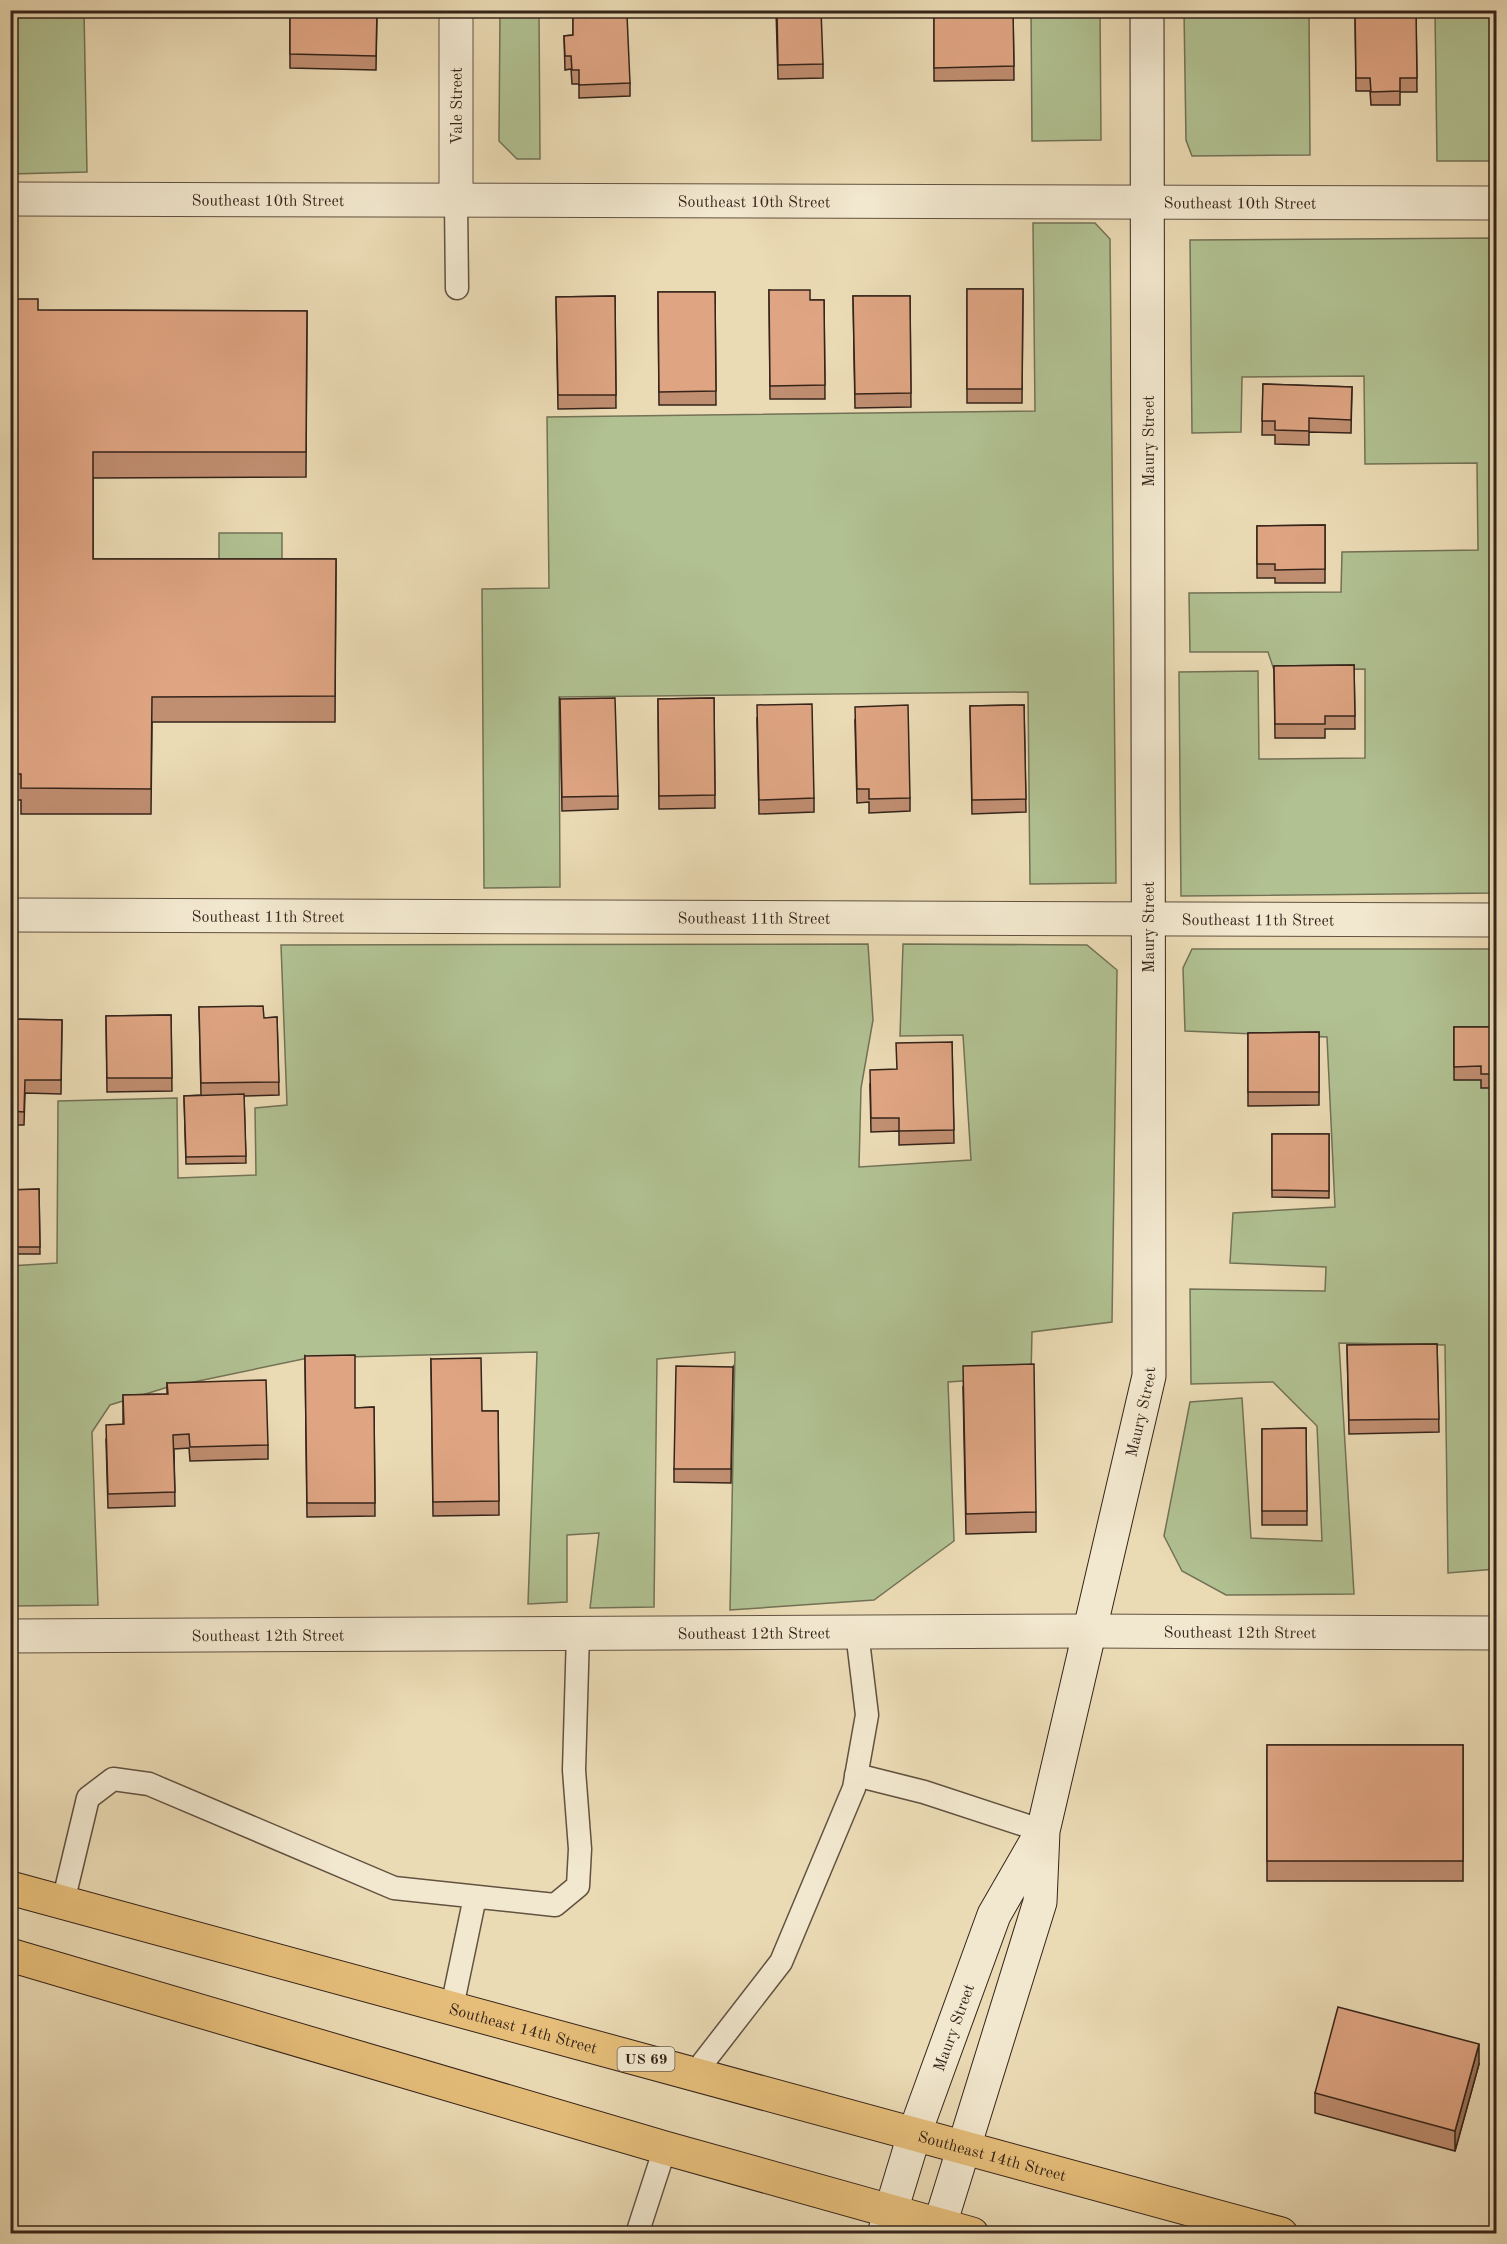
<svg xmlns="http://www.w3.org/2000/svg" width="1507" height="2244" viewBox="0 0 1507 2244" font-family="'Old Standard TT',serif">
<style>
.green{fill:#b1c192;stroke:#737256;stroke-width:1.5}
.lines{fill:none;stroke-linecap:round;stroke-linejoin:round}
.service-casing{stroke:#625241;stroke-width:25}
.minor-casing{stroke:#625241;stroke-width:35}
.tertiary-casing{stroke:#625241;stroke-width:35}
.secondary-casing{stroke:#35241a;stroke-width:35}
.primary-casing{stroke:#35241a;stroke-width:35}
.service{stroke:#f2e8cf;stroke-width:22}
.minor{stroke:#f2e8cf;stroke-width:33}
.tertiary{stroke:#f2e8cf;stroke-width:33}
.secondary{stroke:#f2e8cf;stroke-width:33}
.primary{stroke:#e6be7a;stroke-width:33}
.wall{fill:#c08e71;stroke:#35241a;stroke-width:1.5}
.shaded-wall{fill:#9c745c;stroke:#35241a;stroke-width:1.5}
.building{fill:#dfa583;stroke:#35241a;stroke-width:1.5}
.labels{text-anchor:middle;stroke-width:4.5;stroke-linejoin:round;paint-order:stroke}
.shield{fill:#f2e8cf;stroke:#6e5f50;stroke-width:1.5}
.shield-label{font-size:15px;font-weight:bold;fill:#35241a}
.street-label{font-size:16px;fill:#35241a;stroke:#f2e8cf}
</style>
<rect width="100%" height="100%" fill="#ebdbb5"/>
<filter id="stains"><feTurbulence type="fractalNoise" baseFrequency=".00333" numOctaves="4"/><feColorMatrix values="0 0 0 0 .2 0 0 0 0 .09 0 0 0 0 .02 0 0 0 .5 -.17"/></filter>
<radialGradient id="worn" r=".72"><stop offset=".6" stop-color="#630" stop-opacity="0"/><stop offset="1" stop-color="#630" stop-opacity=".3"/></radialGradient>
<path class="green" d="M10,11H84L87,172L11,174Z
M500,11H539L540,159H517L499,141Z
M1031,11H1100L1101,140L1032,141Z
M1184,11H1309L1310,155L1192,156L1186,140Z
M1435,11H1496V161H1437Z
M1033,223H1095L1110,239L1116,883L1030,884L1028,692L559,697L560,887L484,888L482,589L549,588L547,417L1035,411Z
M1496,238V893L1181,896L1179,672L1258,671L1259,759L1365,758V669L1274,670L1268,652H1190L1189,593L1341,592L1342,552L1478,550L1477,463L1365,464L1364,376L1242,377L1241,432L1192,433L1190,240Z
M219,533H282V575L219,576Z
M868,944L873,1020L861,1088L859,1167L971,1160L963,1035L900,1036L903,944L1087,945L1117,970L1112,1322L1032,1332L1031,1376L948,1382L954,1541L874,1600L730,1610L735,1352L657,1359L654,1607L590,1608L599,1533L567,1535V1602L528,1604L537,1352L308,1358L165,1388L110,1405L92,1432L98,1605L11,1606L10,1266L57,1263L58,1101L177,1098L178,1178L256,1175L255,1108L287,1105L281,945Z
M1192,949H1496V1569L1448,1573L1445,1345L1339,1343L1354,1594L1226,1595L1182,1571L1164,1536L1190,1402L1242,1398L1251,1538L1322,1541L1317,1426L1273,1382L1191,1384L1190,1289L1325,1291L1326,1267L1230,1263L1233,1213L1335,1207L1327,1037L1185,1031L1183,968Z"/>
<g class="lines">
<g class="service-casing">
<path id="service" d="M456,202L457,288
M856,1775L924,1792L1043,1831
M63,1902L88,1798L113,1779L149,1784L394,1888L555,1905L578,1886L580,1849L574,1770L578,1633
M452,2007L475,1897
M695,2073L781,1962L854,1788L867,1715L857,1632
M637,2234L665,2148"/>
</g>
<g class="minor-casing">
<g id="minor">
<path id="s1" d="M10,199L1496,203"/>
<path d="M456,202V10"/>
<path id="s2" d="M10,915L1496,920"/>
<path id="s3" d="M10,1636L1090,1631"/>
</g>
</g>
<g class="tertiary-casing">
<g id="tertiary">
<path id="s4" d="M1090,1631L1496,1633"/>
</g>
</g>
<g class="secondary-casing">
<g id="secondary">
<path id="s5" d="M884,2234L915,2132L994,1915L1040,1835"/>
<path id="s6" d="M937,2234L1040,1902L1043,1831L1149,1376L1147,10"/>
</g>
</g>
<g class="primary-casing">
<g id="primary">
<path id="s7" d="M10,1888L1281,2234"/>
<path d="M10,1955L665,2148L972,2234"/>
</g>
</g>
<use href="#service" class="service"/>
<use href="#minor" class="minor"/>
<use href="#tertiary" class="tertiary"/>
<use href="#secondary" class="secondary"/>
<use href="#primary" class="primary"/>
</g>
<path class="wall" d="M290,10H377L376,70L290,68Z
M776,10L823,64V78L778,79Z
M934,10H1013L1014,80L934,81Z
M1355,10H1416L1417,92H1400V105H1371L1370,91H1356Z
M573,17L630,83V96L579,98V84H572L571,69L565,70L564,36L573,35Z
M967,289H1023L1022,403H967Z
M769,290L810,300H824L825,399H770Z
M658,292H715L716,405H659Z
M615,296L616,408L558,409L556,297Z
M853,296H910L911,407L855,408Z
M10,299L38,310L307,311L306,477L93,478V559H336L335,722H152L151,814H21V800H10Z
M1263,384L1352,387L1351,433L1309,432V445L1275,444V435H1262Z
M1325,525V583H1275V578H1257V526Z
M1354,665L1355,729H1325V738H1275L1274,666Z
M714,698L715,808L659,809L658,699Z
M560,699L618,796V809L562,811Z
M1024,705L1026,812L972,814L970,706Z
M757,719L814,798V812L759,814Z
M855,721L910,798V811L869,813V802L857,803Z
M1497,1005V1088H1481V1080H1454V1027H1491Z
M199,1007L264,1018L277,1017L279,1095L244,1096L246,1163L186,1164L184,1096L201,1095Z
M171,1015L172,1091L107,1092L106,1016Z
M10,1019L62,1020L61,1094L25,1093L24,1125H10Z
M1319,1032V1105L1248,1106V1033Z
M952,1042L954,1143L899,1145V1131L871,1132L870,1084Z
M1272,1134H1329V1198L1272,1197Z
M39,1189L40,1254H10V1190Z
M1437,1344L1439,1432L1349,1434L1347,1345Z
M305,1356L355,1408L374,1407L375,1516L307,1517Z
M431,1359L482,1411H498L499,1515L433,1516Z
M733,1367L731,1483L674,1482V1469Z
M167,1383L268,1445V1459L190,1461L189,1448L174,1449L175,1506L108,1508L106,1439L123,1424V1395L167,1394Z
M963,1386L1036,1512V1532L966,1534Z
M1306,1428L1307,1525H1262V1429Z
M1267,1745H1463V1881H1267Z
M1479,2064L1455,2151L1315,2113V2093Z"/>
<path class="shaded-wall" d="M1479,2044V2064L1455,2151V2131Z"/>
<path class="building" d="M290,10H377L376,56L290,54Z
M777,10H821L823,64L778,65Z
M934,10H1013L1014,66L934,68Z
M1355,10H1416L1417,78H1400V91L1371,92L1370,78H1356Z
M627,15L630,83L579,85V70H572L571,56H565L564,36L573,35V17Z
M967,289H1023L1022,389H967Z
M769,290H810V300H824L825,385L770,386Z
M658,292H715L716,391L659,392Z
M615,296L616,395H558L556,297Z
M853,296H910L911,393L855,394Z
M10,299H38V310L307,311L306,452H93V559H336L335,696L152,697L151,789L21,788V774H10Z
M1263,384L1352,387L1351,420L1309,418V431L1275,430V421H1262Z
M1325,525V569L1275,570V564H1257V526Z
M1354,665L1355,716H1325V724H1275L1274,666Z
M615,698L618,796L562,797L560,699Z
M714,698L715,795L659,796L658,699Z
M812,704L814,798L759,800L757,705Z
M908,705L910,798L869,799V789H857L855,707Z
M1024,705L1026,799L972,800L970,706Z
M1491,1005H1497V1074H1481V1066L1454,1067V1027H1491Z
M263,1006L264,1018L277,1017L279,1082L201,1083L199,1007Z
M171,1015L172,1078H107L106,1016Z
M10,1019L62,1020L61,1080H25L24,1112L10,1111Z
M1319,1032V1092H1248V1033Z
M952,1042L954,1130L899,1131V1118H871L870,1070L897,1069L896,1043Z
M244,1094L246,1156L186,1157L184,1096Z
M1272,1134H1329V1191L1272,1190Z
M39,1189L40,1247H10V1190Z
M1437,1344L1439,1419L1349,1420L1347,1345Z
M355,1355V1408L374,1407L375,1503H307L305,1356Z
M481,1358L482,1411H498L499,1501L433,1502L431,1359Z
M1034,1364L1036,1512L966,1514L963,1366Z
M676,1366L733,1367L731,1469H674Z
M266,1380L268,1445L190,1447L189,1434L173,1435L175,1492L108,1494L106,1425L124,1424L123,1395L168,1394L167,1383Z
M1306,1428L1307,1511H1262V1429Z
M1267,1745H1463V1861H1267Z
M1338,2007L1479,2044L1455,2131L1315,2093Z"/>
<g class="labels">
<rect class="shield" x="617.5" y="2047" width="57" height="24" rx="4.5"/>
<g class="shield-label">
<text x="646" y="2064">US 69</text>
</g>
<g class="street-label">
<text transform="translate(456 106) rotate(-90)" y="6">Vale Street</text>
<text dy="6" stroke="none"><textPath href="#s1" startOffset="258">Southeast 10th Street</textPath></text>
<text dy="6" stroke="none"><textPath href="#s1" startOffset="744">Southeast 10th Street</textPath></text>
<text dy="6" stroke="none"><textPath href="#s1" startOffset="1230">Southeast 10th Street</textPath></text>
<text transform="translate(1148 441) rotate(-90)" y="6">Maury Street</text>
<text dy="6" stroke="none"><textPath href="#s2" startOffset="258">Southeast 11th Street</textPath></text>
<text dy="6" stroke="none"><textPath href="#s2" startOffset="744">Southeast 11th Street</textPath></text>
<text dy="6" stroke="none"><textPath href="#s2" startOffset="1248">Southeast 11th Street</textPath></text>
<text transform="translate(1148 927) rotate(-90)" y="6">Maury Street</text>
<text dy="6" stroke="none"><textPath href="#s6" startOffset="849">Maury Street</textPath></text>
<text dy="6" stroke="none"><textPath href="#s3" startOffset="744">Southeast 12th Street</textPath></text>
<text dy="6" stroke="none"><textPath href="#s4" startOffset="150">Southeast 12th Street</textPath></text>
<text dy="6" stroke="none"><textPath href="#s3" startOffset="258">Southeast 12th Street</textPath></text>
<text dy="6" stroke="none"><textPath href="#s7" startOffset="532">Southeast 14th Street</textPath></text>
<text dy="6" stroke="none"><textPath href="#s5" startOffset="218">Maury Street</textPath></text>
<text dy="6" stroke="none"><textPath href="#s7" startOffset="1018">Southeast 14th Street</textPath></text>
</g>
</g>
<rect width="1507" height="2244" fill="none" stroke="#ebdbb5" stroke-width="36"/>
<rect x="12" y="12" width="1483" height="2220" fill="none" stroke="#35241a" stroke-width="3"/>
<rect x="18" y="18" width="1471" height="2208" fill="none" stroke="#35241a" stroke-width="1.5"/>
<rect width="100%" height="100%" filter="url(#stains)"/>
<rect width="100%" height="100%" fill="url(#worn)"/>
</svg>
